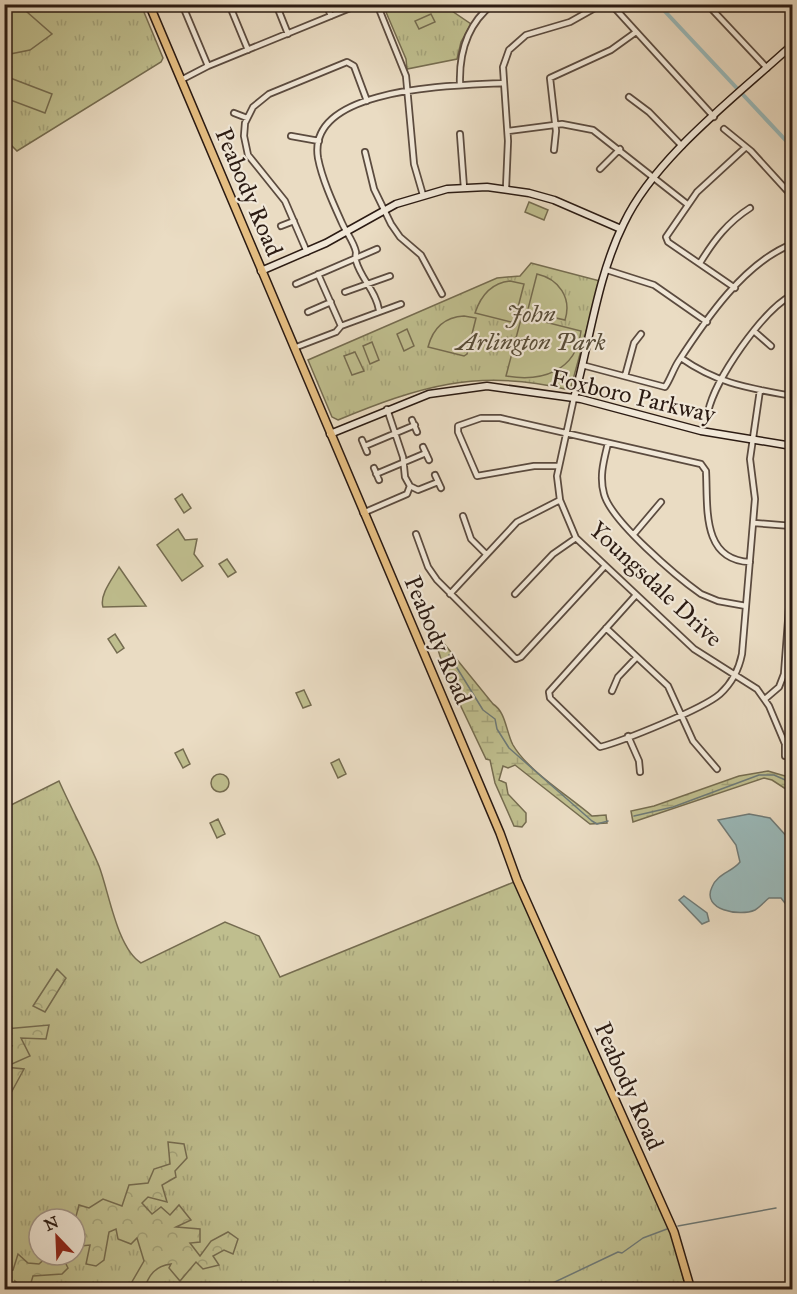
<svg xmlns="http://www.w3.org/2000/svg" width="797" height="1294" viewBox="0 0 797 1294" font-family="'IM FELL Great Primer',serif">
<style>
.grass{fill:url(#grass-tufts);stroke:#756c50;stroke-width:1.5;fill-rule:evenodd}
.forest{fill:url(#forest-crowns);stroke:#756c50;stroke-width:1.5}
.wetland{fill:url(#wetland-marsh);stroke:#756c50;stroke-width:1.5}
.pitch{fill:#bfbe8e;stroke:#756c50;stroke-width:1.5}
.water{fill:#9ababb;stroke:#6e7a78;stroke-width:1.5}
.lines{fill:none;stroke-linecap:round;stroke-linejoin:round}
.stream{stroke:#6e7a78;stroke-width:1.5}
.canal{stroke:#9ababb;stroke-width:4}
.street-casing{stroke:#5b4b3f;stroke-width:8}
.secondary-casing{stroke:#2b1b13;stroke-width:9}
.primary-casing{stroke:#2b1b13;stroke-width:10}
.street{stroke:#f1e8d8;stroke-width:4.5}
.secondary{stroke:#f1e8d8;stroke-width:6}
.primary{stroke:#e5be82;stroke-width:7}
.labels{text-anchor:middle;stroke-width:4.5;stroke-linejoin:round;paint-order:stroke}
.street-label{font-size:24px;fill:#2b1b13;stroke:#f1e8d8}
.park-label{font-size:24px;font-style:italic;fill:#574c38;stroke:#f1e8d8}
</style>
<defs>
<pattern id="grass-tufts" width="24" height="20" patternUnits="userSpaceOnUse" patternTransform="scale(1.5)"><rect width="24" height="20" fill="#bfbe8e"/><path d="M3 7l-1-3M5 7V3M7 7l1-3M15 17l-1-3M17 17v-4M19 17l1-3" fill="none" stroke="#a4a37a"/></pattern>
<pattern id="forest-crowns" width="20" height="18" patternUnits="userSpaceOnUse" patternTransform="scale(1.5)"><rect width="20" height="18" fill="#bfbe8e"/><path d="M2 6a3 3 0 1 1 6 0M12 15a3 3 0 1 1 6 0" fill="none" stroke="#a4a37a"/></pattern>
<pattern id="wetland-marsh" width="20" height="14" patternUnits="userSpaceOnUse" patternTransform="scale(1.5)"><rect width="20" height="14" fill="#bfbe8e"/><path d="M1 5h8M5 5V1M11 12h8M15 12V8" fill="none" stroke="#a4a37a"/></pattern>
</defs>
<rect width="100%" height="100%" fill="#eadcc3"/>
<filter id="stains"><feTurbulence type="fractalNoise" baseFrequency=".00333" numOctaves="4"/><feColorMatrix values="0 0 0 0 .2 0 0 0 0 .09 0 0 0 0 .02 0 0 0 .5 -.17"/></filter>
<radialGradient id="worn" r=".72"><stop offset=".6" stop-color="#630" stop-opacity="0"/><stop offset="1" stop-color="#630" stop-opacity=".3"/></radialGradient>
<path class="grass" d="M4,5H141L163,58L161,62L17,151L5,139Z
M383,5H443L471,24L461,42L457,59L407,69L406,59Z
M531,263L600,281L571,387L565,389C477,368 418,387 338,420L332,417L308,360L497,278L520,276Z
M59,781C72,810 87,838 99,866C109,892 117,948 141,963L225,922L259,936L280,977L514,882L662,1212L674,1242L686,1289L5,1290V808ZM39,1219H75V1255H39Z"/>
<path class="forest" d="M57,969L66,978L45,1012L33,1006Z
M49,1025L46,1039L21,1038L30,1056L5,1067L24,1069L5,1104V1056L12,1046L5,1044V1029Z
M168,1142L184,1144L187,1158L175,1171L176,1177L162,1185L167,1202L148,1197L142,1203L152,1214L161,1207L170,1215L179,1205L191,1220L176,1227L200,1229V1242L190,1243L200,1256L211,1241L228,1232L238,1239L233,1254L224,1250L213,1256L219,1265L203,1269L196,1262L180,1281L169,1268L171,1264C155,1266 149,1275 144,1289H132L129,1287L144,1261L137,1238L131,1244L118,1239L116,1229L109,1232L104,1260L96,1266L86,1264L90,1245L81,1246L74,1257L72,1255H75V1220L79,1205L89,1208L103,1199L122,1206L129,1185L148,1183L154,1169L170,1164Z
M18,1254L28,1263L39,1264L49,1255H65L63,1258L68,1268L62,1274L33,1276L30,1286L26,1289L15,1281L16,1289H11L5,1283V1272L13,1270Z"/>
<path class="wetland" d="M433,634L437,635L493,704C506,712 506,732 513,745C528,771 569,796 592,816L606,815L607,823L590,824L515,765L508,768L503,766L499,780L506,783L508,794L526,813V822L522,827L514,826L495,783L490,760L486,759L446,675Z
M768,771L792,778V793L772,780L764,778L633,822L631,811L654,806L739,776Z"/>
<path class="pitch" d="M4,5H19L52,34L30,50L5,55Z
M431,14L435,22L419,29L415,21Z
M5,76L52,94L45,113L5,98Z
M529,202L548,210L544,220L525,212Z
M537,274C559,279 572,298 565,320L530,312L528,309Z
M510,281L524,284L515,319L511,322L475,313C481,295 491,283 510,281Z
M464,316L476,318L467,354L464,356L428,347C433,328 445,317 464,316Z
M525,317L581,331C576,372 541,382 506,376L521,319Z
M407,329L414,346L404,351L397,334Z
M372,342L379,360L370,364L363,346Z
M355,352L364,371L352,375L344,356Z
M182,494L191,508L184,513L175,499Z
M178,529L185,540L197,539L194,554L203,566L182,581L157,545Z
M227,559L236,572L228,577L219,564Z
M119,567L146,606L103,607C99,595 113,578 119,567Z
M115,634L124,648L117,653L108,639Z
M304,690L311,705L303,708L296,693Z
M183,749L190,764L183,768L175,753Z
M339,759L346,774L338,778L331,763Z
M211 783a9 9 0 1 1 18 0a9 9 0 1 1-18 0Z
M218,819L225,834L217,838L210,823Z"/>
<path class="water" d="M749,814L770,818L789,839L787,851L792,856V912L781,898H769C765,901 760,907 755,910C740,917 701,910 712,887C717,874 732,872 740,862L736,845L718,820Z
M684,896L707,913L709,921L702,924L679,900Z"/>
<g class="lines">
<path class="stream" d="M449,655L483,710L495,719L497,729L509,748L592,821L597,824L608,821
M634,816L673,807L759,775H774L792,783
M678,1226L776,1208
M538,1290L618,1252L622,1253L643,1238L667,1229"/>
<path class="canal" d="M658,4L792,147"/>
<g class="street-casing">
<path id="street" d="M182,4L208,66
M229,4L248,50
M276,4L288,34
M326,4L331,16
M377,4L406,76L414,164L423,195
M611,4L714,117
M707,4L767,68
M181,80L208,66L360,4
M460,84C459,53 467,24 493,4
M629,97L649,112L682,146
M234,113L247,118
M724,129L751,151L792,196
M508,131L562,124L593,130L687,204
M460,134L464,188
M291,136L319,141
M554,150L556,131L550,78L611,50L636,32
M365,152L374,189L391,224L400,237L421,255L442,294
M600,169L620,149
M506,188L508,141L503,67L509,50L526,35L570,22L602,4
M281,226L294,221
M307,252L285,201L248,155L244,136L245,123L253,107L269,94L347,62L354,66L367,101
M700,263C714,240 728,222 750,208
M607,270L654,285L707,322
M318,274L341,326
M296,284L377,249
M735,288L668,242L666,237L697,192L746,147
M345,292L390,276
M379,310C376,291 361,279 356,261C355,258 356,255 356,252C354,242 346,232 342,223C333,203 322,179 318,158C306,85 460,86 504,83
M308,312L331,302
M341,326L401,304
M755,332L771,346
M294,348L336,332L341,326
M681,358C718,384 749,388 792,396
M582,365L665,387C670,380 673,370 678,362C706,319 744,263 792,244
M625,376L634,343L641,334
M574,398L557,476L560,500L576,538L694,649L757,689L769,706L785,744V756
M387,409L403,457L405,477L410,486
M708,412C715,379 762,311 792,295
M412,420L417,432
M362,440L367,452
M608,443C604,460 599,476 604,494C611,521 677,577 701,594L718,601L746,606
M365,446L415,425
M423,447L429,460
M558,466H534L477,476L458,432V426L481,418H500L701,464L706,471C708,507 701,560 750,562
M374,468L379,480
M376,474L426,453
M435,475L441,488
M363,513L407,494L410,486L418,490L438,482
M463,516L471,539L486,554
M754,523L792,526
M416,534L428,567L437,580L516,659L521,657L604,567
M634,534L661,502
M450,594L517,522L560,500
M515,594L553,554L576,538
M636,595L549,692L550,698L600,747C623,741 703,709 720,694C732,683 739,669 742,654L755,499L750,459L760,390
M606,628L668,686L693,741L717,769
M612,691L618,677L637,657
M765,699L779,687L784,674L792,568
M628,736L639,761L640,772"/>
</g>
<g class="secondary-casing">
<path id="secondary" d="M261,271L326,243L396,204L447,189L487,187L529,193L554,200L621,229
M574,398C590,341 597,277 624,223C655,157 739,94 792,45
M330,434L429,394L487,386L581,399L701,431L792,446"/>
</g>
<g class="primary-casing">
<path id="primary" d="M149,4L500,833L517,880L674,1232L691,1290"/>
</g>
<use href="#street" class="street"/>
<use href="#secondary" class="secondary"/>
<use href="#primary" class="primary"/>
</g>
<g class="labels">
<g class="street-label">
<text transform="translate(249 192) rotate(67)" y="8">Peabody Road</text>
<text transform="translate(633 396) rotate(13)" y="8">Foxboro Parkway</text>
<text transform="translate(656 584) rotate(43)" y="8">Youngsdale Drive</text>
<text transform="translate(438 640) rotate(67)" y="8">Peabody Road</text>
<text transform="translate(629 1086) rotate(66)" y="8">Peabody Road</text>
</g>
<g class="park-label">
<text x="531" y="322">John<tspan x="531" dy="28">Arlington Park</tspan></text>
</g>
</g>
<rect width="797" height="1294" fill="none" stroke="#eadcc3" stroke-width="24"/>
<rect x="6" y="6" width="785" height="1282" fill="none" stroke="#2b1b13" stroke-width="3"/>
<rect x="12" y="12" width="773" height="1270" fill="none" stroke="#2b1b13" stroke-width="1.5"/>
<g transform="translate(57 1237) rotate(337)"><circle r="28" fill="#f1e8d8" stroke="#a29689" stroke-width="1.5"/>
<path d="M0-4.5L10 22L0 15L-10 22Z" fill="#8f2418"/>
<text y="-9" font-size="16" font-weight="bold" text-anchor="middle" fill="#2b1b13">N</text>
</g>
<rect width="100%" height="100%" filter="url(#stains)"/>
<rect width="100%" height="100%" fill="url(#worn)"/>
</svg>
